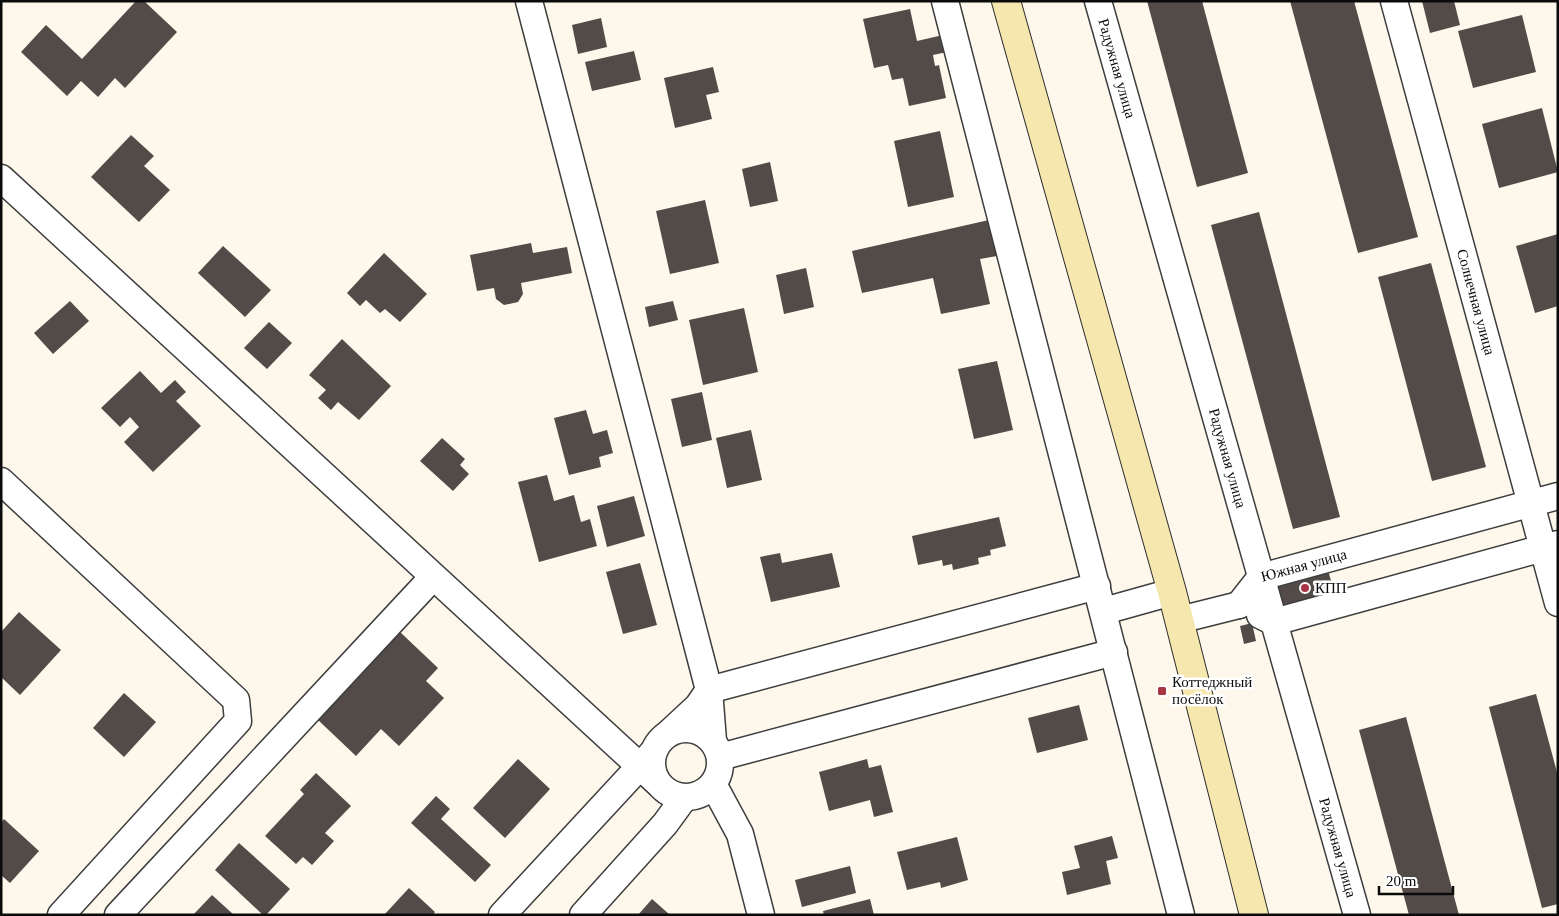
<svg xmlns="http://www.w3.org/2000/svg" width="1559" height="916" viewBox="0 0 1559 916" font-family="'Times New Roman',serif">
<style>
.building{fill:#524b48}
.lines{fill:none;stroke-linecap:round;stroke-linejoin:round}
.street-casing{stroke:#3e3e3e;stroke-width:29}
.secondary-casing{stroke:#2d2d2d;stroke-width:30}
.street{stroke:#fff;stroke-width:26}
.secondary{stroke:#f5e7ad;stroke-width:28}
.poi-dot{fill:#a93443;stroke:#fff;stroke-width:2}
.labels{text-anchor:middle;stroke-width:5;stroke-linejoin:round;paint-order:stroke}
.street-label{font-size:15px;fill:#0b0b0b;stroke:#fff}
.poi-label{font-size:15px;fill:#0b0b0b;stroke:#fff;text-anchor:start}
</style>
<rect width="100%" height="100%" fill="#fdf8eb"/>
<path class="building" d="M136,1H144L177,32L125,88L115,78L98,97L81,81L67,96L21,52L46,25L82,59Z
M1147,1H1202L1248,173L1197,187Z
M1290,1H1354L1418,237L1358,253Z
M1422,1H1454L1460,25L1430,33Z
M910,9L917,41L943,35L947,52L933,55L935,66L939,65L946,98L909,106L903,78L892,80L888,65L874,68L863,19Z
M1522,15L1536,72L1473,88L1458,31Z
M601,18L607,47L578,54L572,25Z
M634,51L641,80L592,91L585,62Z
M713,67L719,92L706,95L712,119L675,128L664,78Z
M1542,108L1558,172L1499,188L1482,124Z
M940,131L954,197L908,207L894,141Z
M131,135L154,156L144,166L170,190L139,222L91,177Z
M770,162L778,201L750,207L742,169Z
M705,200L719,263L670,274L656,211Z
M1259,212L1340,517L1293,529L1211,225Z
M989,220L997,256L980,259L990,304L941,314L933,278L862,293L852,251Z
M1558,234V306L1535,313L1516,246Z
M531,243L533,253L567,247L572,273L521,283L523,294L518,302L504,305L496,299L494,288L477,291L470,255Z
M223,246L271,290L245,317L198,273Z
M384,253L427,294L400,322L385,309L380,313L366,300L360,306L347,293Z
M1431,263L1486,467L1432,481L1378,277Z
M806,268L814,307L784,314L776,275Z
M70,301L89,321L53,354L34,333Z
M673,301L678,320L649,327L645,307Z
M744,308L758,372L703,385L689,320Z
M269,322L292,343L267,369L244,348Z
M342,339L391,386L359,420L338,402L331,410L318,398L326,390L309,375Z
M997,361L1013,430L974,439L958,369Z
M140,371L161,393L175,380L186,392L176,401L201,426L153,472L124,442L139,427L130,417L120,427L101,408Z
M702,392L712,440L682,447L671,399Z
M586,410L593,434L607,430L613,453L599,457L601,467L569,475L554,418Z
M751,430L762,480L727,488L716,438Z
M442,438L465,459L460,465L469,474L453,491L420,461Z
M547,475L554,501L574,495L581,522L590,519L597,546L539,562L518,482Z
M634,496L645,536L607,547L597,506Z
M999,517L1006,546L990,550L991,555L978,558L979,564L953,570L952,564L943,566L942,560L918,565L912,536Z
M780,553L782,563L832,553L840,587L771,602L760,557Z
M640,563L657,625L623,634L606,572Z
M1327,567L1335,594L1284,609L1276,582Z
M19,612L61,650L20,695L1,677V632Z
M1252,623L1256,641L1244,644L1240,626Z
M399,631L438,668L426,681L444,698L399,746L381,729L356,756L317,719Z
M124,693L156,722L124,757L93,728Z
M1536,694L1558,776V904L1542,908L1489,707Z
M1079,705L1088,740L1037,753L1028,718Z
M1406,717L1444,859L1459,915H1409L1359,730Z
M518,759L550,789L505,838L473,808Z
M867,759L869,768L881,765L893,812L874,817L870,800L829,811L819,772Z
M316,773L351,806L325,833L334,841L312,865L303,857L296,864L265,836L304,794L300,790Z
M436,796L450,809L441,819L491,865L475,882L411,823Z
M4,819L39,851L10,883L1,875V823Z
M1112,836L1118,858L1106,861L1111,884L1067,895L1062,872L1080,868L1074,846Z
M957,837L968,880L941,888L940,882L907,890L897,852Z
M239,843L290,889L266,915H263L215,870Z
M850,866L856,893L802,907L795,880Z
M409,888L435,912L433,915H384Z
M212,895L234,915H193Z
M652,899L670,915H638Z
M870,899L874,915H824L823,911Z"/>
<g class="lines">
<g class="street-casing">
<g id="street">
<path d="M529,1L709,690L713,741"/>
<path d="M945,1L1181,915"/>
<path id="s1" d="M1098,1L1357,915"/>
<path id="s2" d="M1394,1L1558,603"/>
<path d="M1,178L658,783"/>
<path d="M1,481L236,700L238,721L61,915"/>
<path id="s3" d="M1239,605L1261,577L1558,496"/>
<path d="M1104,611L1172,592"/>
<path d="M1260,615L1274,622L1558,544"/>
<path d="M1179,620L1239,605"/>
<circle cx="686" cy="763" r="34"/>
<path d="M669,733L698,706L709,690L1097,586"/>
<path d="M720,757L1114,652"/>
<path d="M713,784L740,834L761,915"/>
<path d="M118,915L433,577"/>
<path d="M502,915L654,751"/>
<path d="M583,915L665,824L684,798"/>
</g>
</g>
<g class="secondary-casing">
<path id="secondary" d="M1006,1L1172,592L1254,915"/>
</g>
<use href="#street" class="street"/>
<use href="#secondary" class="secondary"/>
</g>
<g class="poi-dot">
<circle cx="1305" cy="588" r="5"/>
<rect x="1157" y="686" width="10" height="10" rx="2.5"/>
</g>
<g class="labels">
<g class="street-label">
<text dy="5" stroke="none"><textPath href="#s1" startOffset="70">Радужная улица</textPath></text>
<text dy="5" stroke="none"><textPath href="#s2" startOffset="312">Солнечная улица</textPath></text>
<text dy="5" stroke="none"><textPath href="#s1" startOffset="475">Радужная улица</textPath></text>
<text dy="5" stroke="none"><textPath href="#s3" startOffset="80">Южная улица</textPath></text>
<text dy="5" stroke="none"><textPath href="#s1" startOffset="880">Радужная улица</textPath></text>
</g>
<g class="poi-label">
<text x="1315" y="593">КПП</text>
<text x="1172" y="687">Коттеджный<tspan x="1172" dy="17">посёлок</tspan></text>
</g>
</g>
<rect width="1559" height="916" fill="none" stroke="#0b0b0b" stroke-width="5"/>
<path d="M1379 886v8h74v-8" fill="none" stroke="#0b0b0b" stroke-width="2.5"/>
<text x="1386" y="886" font-size="15" fill="#0b0b0b" stroke="#ffffff" stroke-width="4" paint-order="stroke">20 m</text>
</svg>
